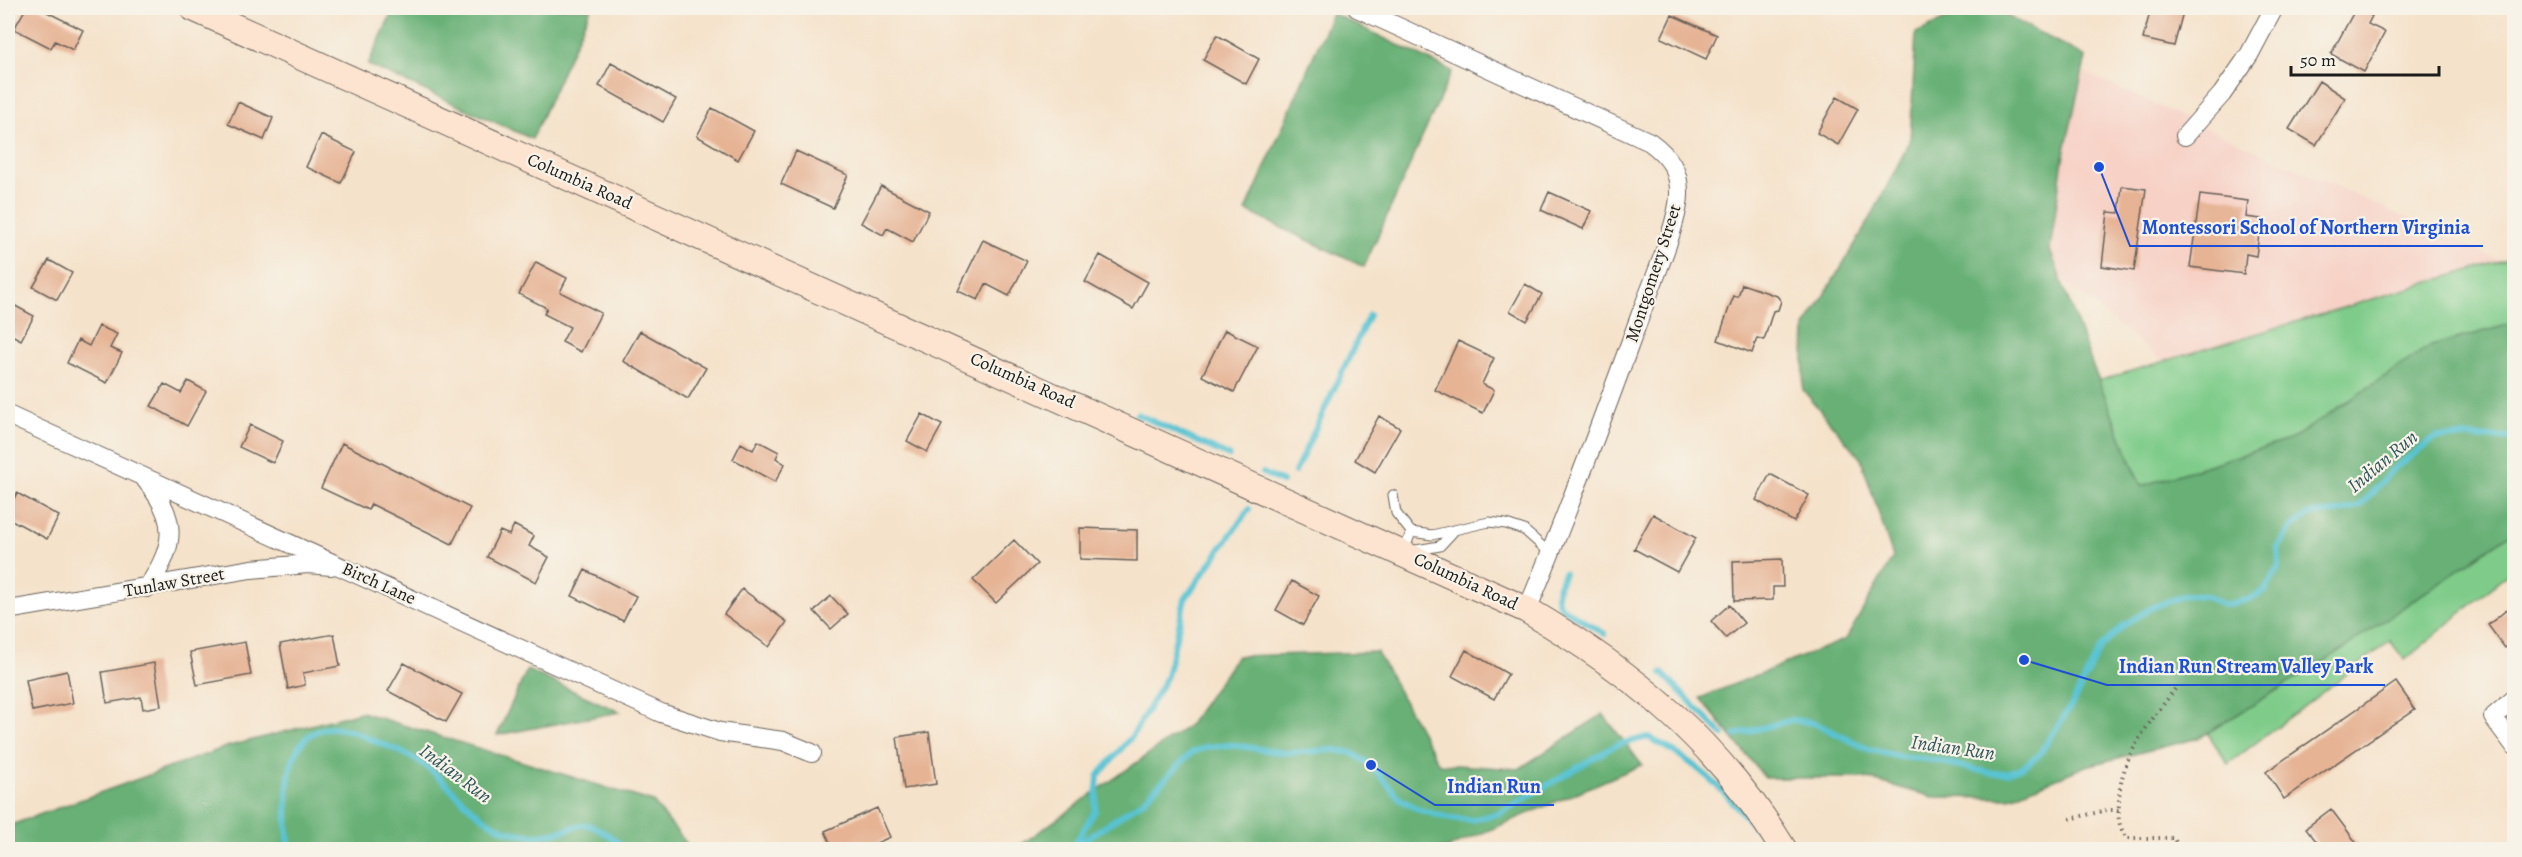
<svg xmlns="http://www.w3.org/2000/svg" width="2522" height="857" viewBox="0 0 2522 857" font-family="Alegreya,serif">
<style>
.built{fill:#f7d1c6}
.green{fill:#7fcc8a;stroke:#4e7453;stroke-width:1.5}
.forest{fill:#67b076;stroke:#426649;stroke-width:1.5}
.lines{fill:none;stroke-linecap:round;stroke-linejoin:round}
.stream{stroke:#58c3d3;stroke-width:6}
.building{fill:#e6b394}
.lane-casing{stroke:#686159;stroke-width:11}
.street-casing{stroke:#686159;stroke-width:20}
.secondary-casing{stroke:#686159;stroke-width:28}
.path{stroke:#686159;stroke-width:4;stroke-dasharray:1.5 4.5;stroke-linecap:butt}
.lane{stroke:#fff;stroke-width:9}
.street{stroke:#fff;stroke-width:18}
.secondary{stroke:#fde4d0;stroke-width:26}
.labels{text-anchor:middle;stroke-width:4.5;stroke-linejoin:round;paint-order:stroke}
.street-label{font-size:18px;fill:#1c1c1c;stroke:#f7f3e8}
.water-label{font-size:20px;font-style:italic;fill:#31565c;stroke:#f7f3e8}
.leader{fill:none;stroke:#1d4ed8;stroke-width:2}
.callout-dot{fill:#1d4ed8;stroke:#f7f3e8;stroke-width:2}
.callout-label{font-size:20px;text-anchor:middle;font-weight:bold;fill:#1d4ed8;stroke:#f7f3e8;stroke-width:4.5;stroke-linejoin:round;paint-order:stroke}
</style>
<rect width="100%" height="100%" fill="#f7f3e8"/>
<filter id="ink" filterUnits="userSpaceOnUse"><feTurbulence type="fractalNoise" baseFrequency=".0167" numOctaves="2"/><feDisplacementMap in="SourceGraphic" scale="12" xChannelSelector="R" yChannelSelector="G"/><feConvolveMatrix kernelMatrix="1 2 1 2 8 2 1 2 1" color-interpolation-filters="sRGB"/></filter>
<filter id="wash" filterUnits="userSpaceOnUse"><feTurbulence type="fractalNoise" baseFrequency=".008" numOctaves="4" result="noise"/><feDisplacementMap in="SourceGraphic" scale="24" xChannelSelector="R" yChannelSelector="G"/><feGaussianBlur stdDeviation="1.35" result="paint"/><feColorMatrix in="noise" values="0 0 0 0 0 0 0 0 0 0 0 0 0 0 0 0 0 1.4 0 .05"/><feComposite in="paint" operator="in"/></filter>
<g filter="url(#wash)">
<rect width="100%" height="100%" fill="#f5e2ca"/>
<path class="built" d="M1977,24L2501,261L2164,362L2040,262Z"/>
<path class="green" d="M2514,257V569L2405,660L2390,641L2228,764L1993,412Z"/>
<path class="forest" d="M394,8H591L532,139L368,65Z
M1971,8H1992L2086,57L2063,159L2050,250L2092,364L2141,486L2292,439L2428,347L2514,323V531L2328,659L2199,738L2086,766L2009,798L1933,797L1865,778H1765L1700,698L1846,639L1893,557L1861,459L1803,390L1805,327L1870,219L1910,141L1916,33Z
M1332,13L1452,71L1364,267L1246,211Z
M1377,652L1439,764L1519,769L1603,714L1642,765L1445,849H1015L1188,726L1237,656Z
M527,670L620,712L497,735Z
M361,712L653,802L691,849H8V826L229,746Z"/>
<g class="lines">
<path class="stream" d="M1137,414L1229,456
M1295,472L1369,315
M1263,473L1282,482
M1564,573C1559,585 1553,595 1561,607L1605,634
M1662,673L1723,735
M1735,735L1792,720L1814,723L1868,749L1901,757L1934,760L1990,773H2007L2021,768L2038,756L2071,706L2101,647L2124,625L2151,608L2185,595L2206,596L2224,605L2247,600L2265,591L2279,566L2278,548L2291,528L2309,514L2338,512L2361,505L2393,469L2437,437L2514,438
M1074,845L1095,811L1098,776L1133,735L1167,676L1185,599L1249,509
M1766,847L1768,850
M289,850C286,814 278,733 329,728C342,726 360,734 372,740C393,748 416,757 433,772C455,791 475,817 503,829C525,838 544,836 566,830C572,828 581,824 588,825C602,829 615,840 626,850
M1069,850L1143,801L1191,753L1206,747L1233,745L1285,753L1335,750L1352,753L1371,765L1401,800L1420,810L1449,818L1472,820L1500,813L1616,745L1648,737C1695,761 1722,787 1755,828"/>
</g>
<g id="blocks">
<path class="building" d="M26,8H39L83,30L73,50L55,41L51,48L14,29Z
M2151,8H2184L2174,46L2143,39Z
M2356,8L2372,16L2368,24L2385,32L2364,72L2331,54Z
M1672,15L1717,35L1706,59L1661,38Z
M1217,35L1259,59L1246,84L1203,60Z
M611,63L676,99L663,122L599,86Z
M2319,81L2345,98L2316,145L2289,129Z
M1837,97L1858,109L1838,145L1817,133Z
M238,102L273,118L264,140L228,124Z
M712,108L754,131L738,160L697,136Z
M321,135L356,152L341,183L306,167Z
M796,151L848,175L833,208L781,184Z
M881,186L929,211L913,242L887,228L883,235L861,223Z
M2122,186L2146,189L2134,271L2102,266L2108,212L2119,213Z
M1549,192L1591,211L1583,229L1541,210Z
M2200,195L2248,201L2246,217L2261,219L2256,256L2246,254L2244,274L2190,267Z
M983,240L1027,261L1009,296L986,284L978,300L958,291Z
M1100,255L1148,282L1133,309L1085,282Z
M49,260L72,273L57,300L33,287Z
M536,262L567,278L560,292L601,313L581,352L562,342L570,327L544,314L547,308L519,294Z
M1525,284L1542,294L1527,321L1510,311Z
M1742,284L1777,296L1781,301L1778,310L1773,311L1764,340L1757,338L1752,353L1718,340L1729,308L1734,296L1738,297Z
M8,302L34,316L21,340L8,333Z
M99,326L117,334L110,348L122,353L107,383L67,363L78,340L89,346Z
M1225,330L1258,346L1234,392L1202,376Z
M640,331L706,368L688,399L623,361Z
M1458,341L1494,358L1482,384L1494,390L1483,413L1435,390Z
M188,381L206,391L187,426L151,406L164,384L181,393Z
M922,414L942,425L927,452L907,441Z
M1379,416L1400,428L1375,472L1355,460Z
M250,425L283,441L273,463L239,447Z
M758,441L779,452L776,458L785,464L775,482L733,459L741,443L753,450Z
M342,443L470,508L452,544L371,504L368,510L321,488Z
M1770,474L1809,495L1794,522L1756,500Z
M17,493L59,516L47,539L8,518V510Z
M1653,514L1696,538L1677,572L1634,549Z
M514,525L534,536L529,546L549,557L536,582L487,557L500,531L509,535Z
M1080,528L1137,530V561L1080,559Z
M1014,540L1037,564L996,603L973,580Z
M1782,559L1783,587H1773V600L1734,601L1733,561Z
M585,570L636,596L623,621L572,596Z
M1292,581L1319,596L1303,625L1276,610Z
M742,589L787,622L769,647L724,614Z
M831,596L848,614L831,629L814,611Z
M2514,604V640L2505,648L2488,625Z
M1729,605L1744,623L1726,638L1711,621Z
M334,634L340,666L303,673L305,685L288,689L280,644Z
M245,642L251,675L197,685L190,652Z
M1466,650L1508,674L1494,699L1452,676Z
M154,663L161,706L143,709L141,697L107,703L102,672Z
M404,663L462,694L446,722L388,691Z
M67,671L73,703L32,711L26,680Z
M2396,682L2415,709L2284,799L2266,772Z
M929,732L936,784L904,789L897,737Z
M877,808L890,837L863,849H833L825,831Z
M2331,809L2361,849H2322L2306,828Z"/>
</g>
</g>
<g filter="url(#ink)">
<use href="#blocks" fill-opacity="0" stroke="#686159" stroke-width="1.5"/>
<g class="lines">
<g class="lane-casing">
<path id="lane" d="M1393,495L1396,513L1411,532L1432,535L1489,522L1506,524L1524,530L1551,554
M1411,532L1404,552L1440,546L1453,532"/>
</g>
<g class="street-casing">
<path id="street" d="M1357,8L1650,142C1669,156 1680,171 1679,195C1678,225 1651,286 1640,316C1604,415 1568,513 1527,610
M2185,136L2222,94L2249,55L2274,8
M8,415L661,713L720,732L783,741L812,753
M145,479C179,520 176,545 147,588
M8,610L251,569L308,564L331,566
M2514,699L2493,717L2514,745"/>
</g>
<g class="secondary-casing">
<path id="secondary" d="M193,8L1527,610C1634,673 1719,743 1784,850"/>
</g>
<path class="path" d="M2175,689C2149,724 2119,757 2119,803C2118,818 2118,826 2127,838H2174L2179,850
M2070,819L2107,810H2119"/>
<use href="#lane" class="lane"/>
<use href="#street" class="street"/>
<use href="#secondary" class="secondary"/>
</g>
</g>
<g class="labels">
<g class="street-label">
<text transform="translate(580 181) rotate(24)" y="6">Columbia Road</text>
<text transform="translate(1653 273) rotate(-72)" y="6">Montgomery Street</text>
<text transform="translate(1023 380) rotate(24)" y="6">Columbia Road</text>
<text transform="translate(1466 581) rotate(25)" y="6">Columbia Road</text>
<text transform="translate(174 582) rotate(-10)" y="6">Tunlaw Street</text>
<text transform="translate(379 583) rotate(24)" y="6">Birch Lane</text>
</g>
<g class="water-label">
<text transform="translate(2382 461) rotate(-40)" y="7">Indian Run</text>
<text transform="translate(1953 747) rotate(8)" y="7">Indian Run</text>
<text transform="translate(456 773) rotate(37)" y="7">Indian Run</text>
</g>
</g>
<path class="leader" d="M2099 167L2130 246H2483M2024 660L2107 685H2385M1371 765L1435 805H1554"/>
<g class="callout-dot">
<circle cx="2099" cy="167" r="6"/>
<circle cx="2024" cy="660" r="6"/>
<circle cx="1371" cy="765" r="6"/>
</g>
<g class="callout-label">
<text x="2306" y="234">Montessori School of Northern Virginia</text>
<text x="2246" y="673">Indian Run Stream Valley Park</text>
<text x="1494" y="793">Indian Run</text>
</g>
<rect width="2522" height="857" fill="none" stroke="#f7f3e8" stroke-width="30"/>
<path d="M2291 66v9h148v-9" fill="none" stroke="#1c1c1c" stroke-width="3"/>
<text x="2300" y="66" font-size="18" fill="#1c1c1c" stroke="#f7f3e8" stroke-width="4.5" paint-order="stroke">50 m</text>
</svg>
